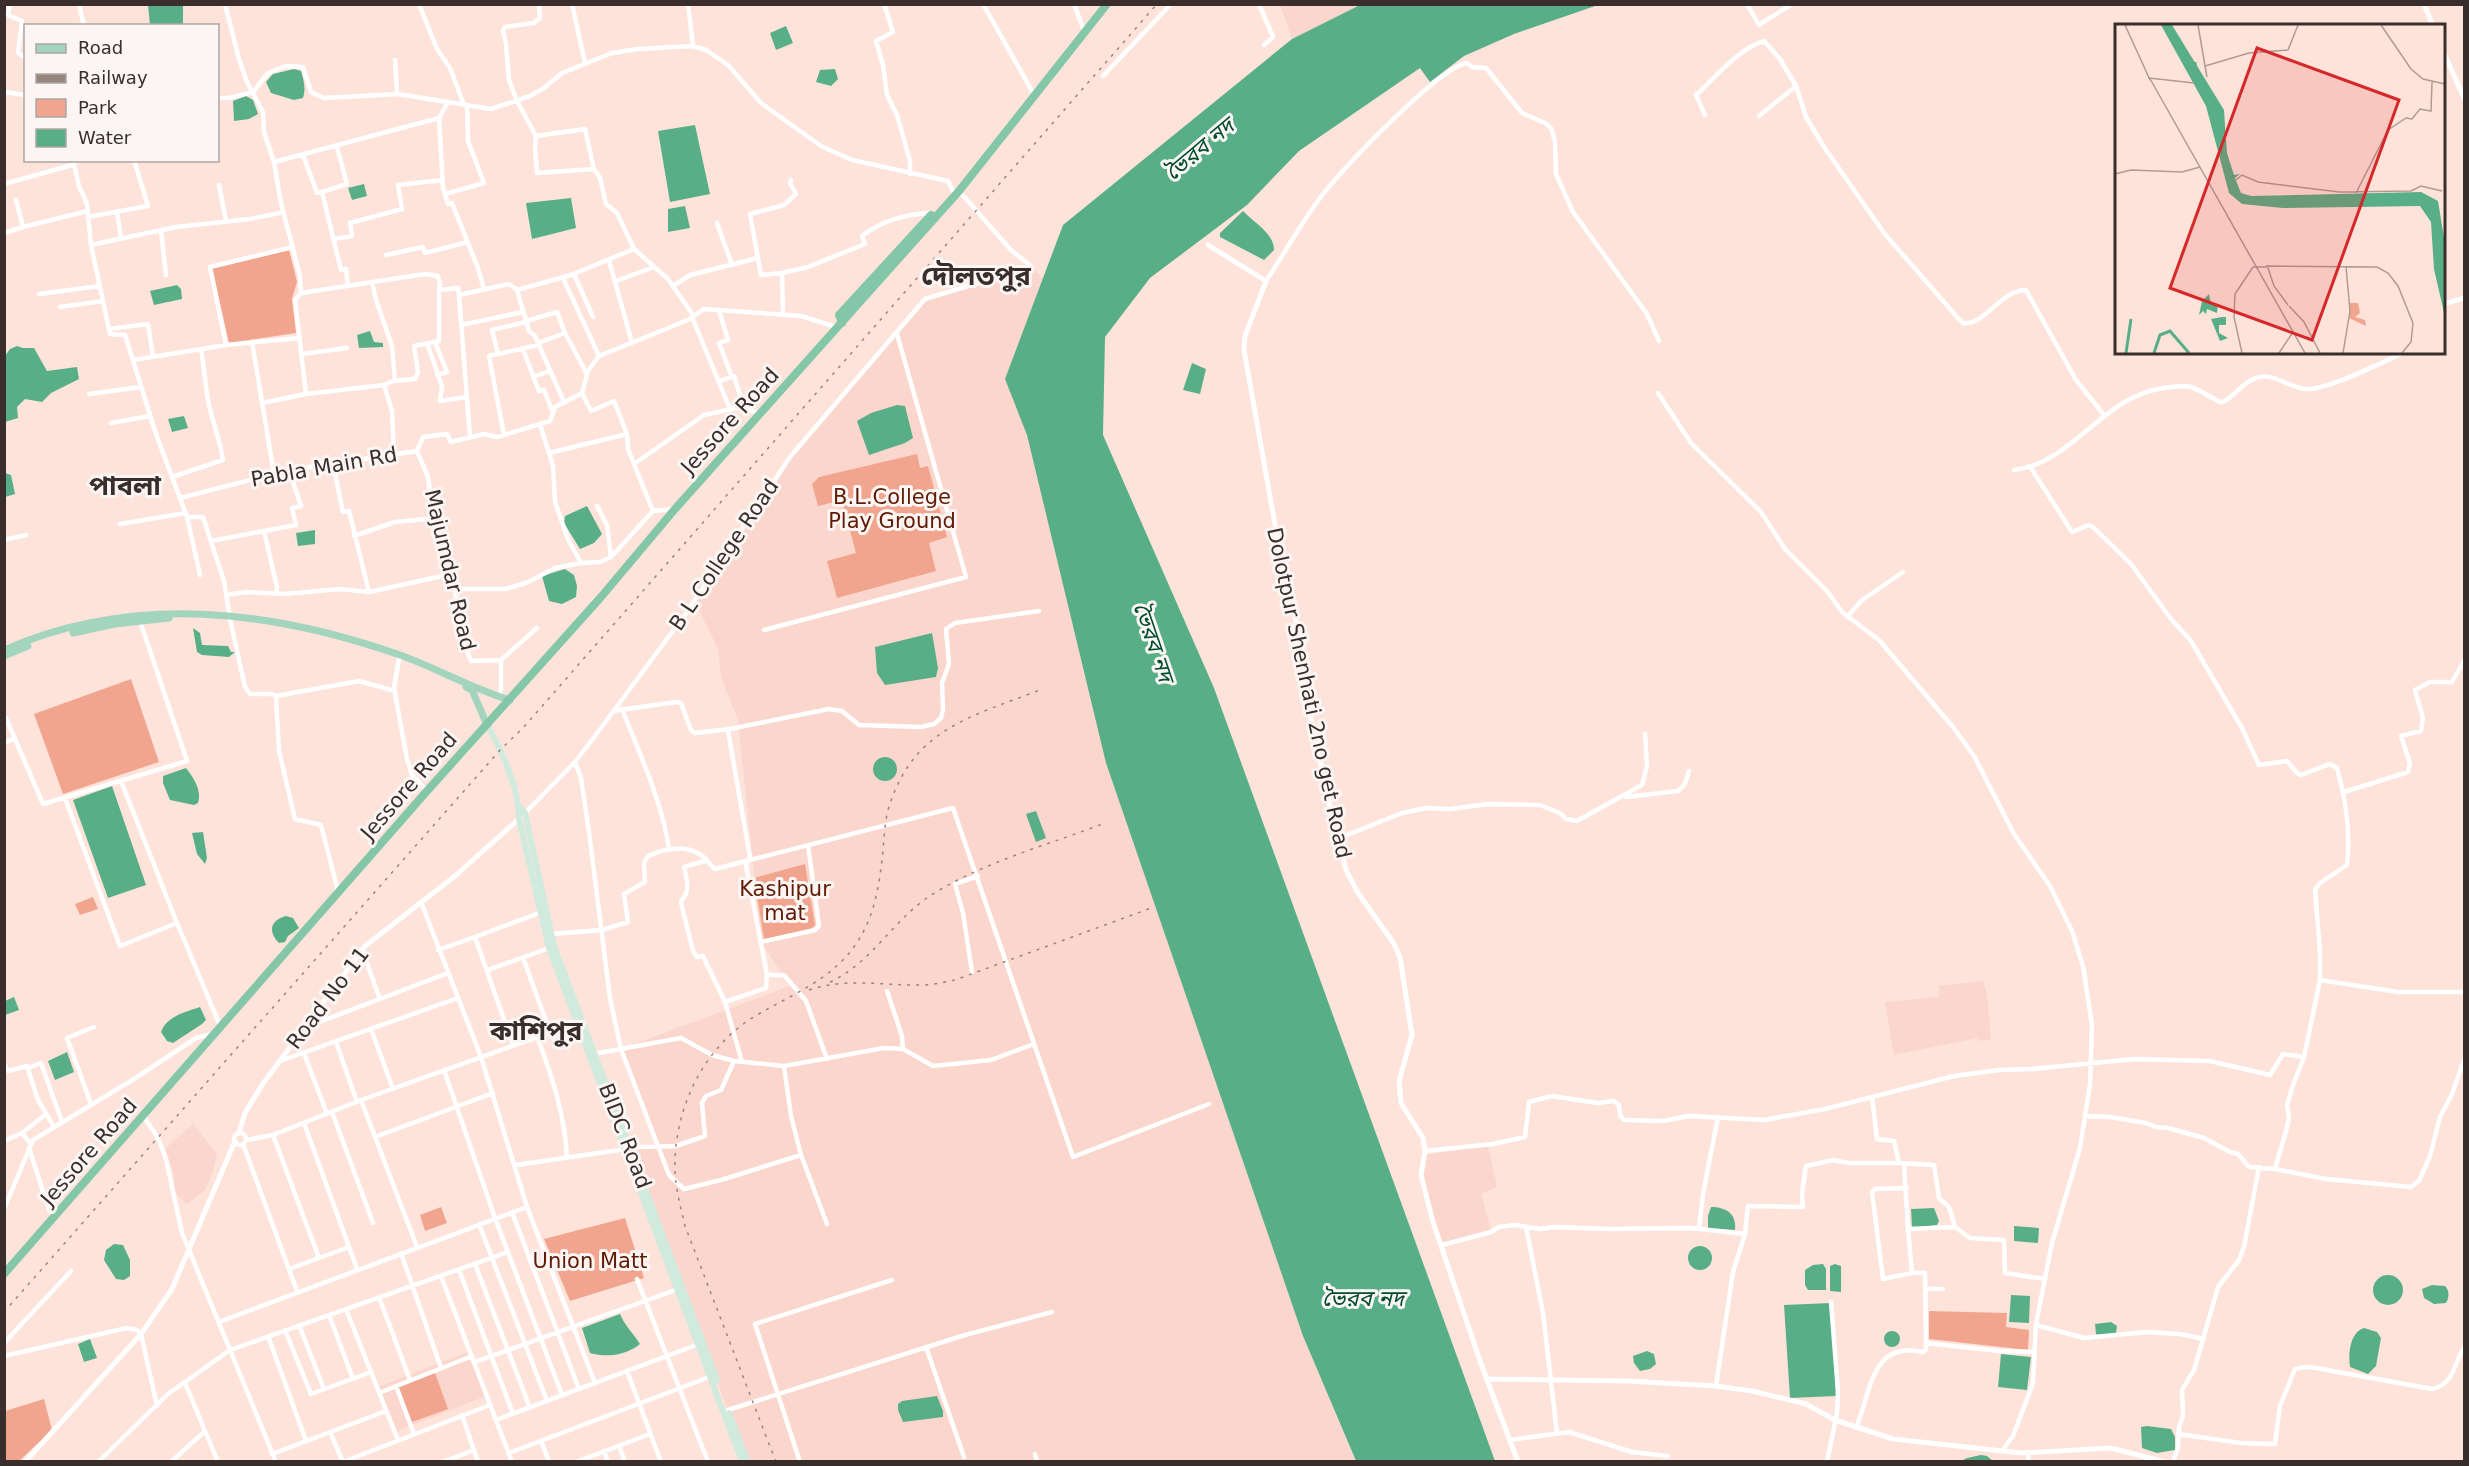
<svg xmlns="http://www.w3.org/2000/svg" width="2469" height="1466" viewBox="0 0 2469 1466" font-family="'DejaVu Sans','Noto Sans Bengali',sans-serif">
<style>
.built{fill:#fad6cc}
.green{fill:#f1a58e}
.water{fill:#58ae87}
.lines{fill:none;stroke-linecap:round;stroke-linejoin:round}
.minor{stroke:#fff;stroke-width:4.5}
.tertiary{stroke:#fff;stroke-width:5}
.secondary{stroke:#d1eade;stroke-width:6}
.primary{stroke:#a3d4be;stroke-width:7}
.trunk{stroke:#84c6a8;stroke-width:8}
.rail{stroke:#97857f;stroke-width:1.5;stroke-dasharray:3 6;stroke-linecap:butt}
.labels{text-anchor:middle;stroke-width:6;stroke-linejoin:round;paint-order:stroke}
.street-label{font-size:21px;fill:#392e2b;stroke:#fbf6f4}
.park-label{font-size:21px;fill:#611a03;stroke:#fbf6f4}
.water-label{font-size:22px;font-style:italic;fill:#004b31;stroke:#fbf6f4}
.district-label{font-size:27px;font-weight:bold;fill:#392e2b;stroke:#fbf6f4}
.inset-river{fill:none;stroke:#58ae87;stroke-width:3}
.inset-road{fill:none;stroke:#af9b95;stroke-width:1.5}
.view{fill:#d62828;fill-opacity:0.15;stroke:#d62828;stroke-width:3}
.inset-edge{fill:none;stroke:#392e2b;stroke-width:3}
</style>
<rect width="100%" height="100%" fill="#fee3db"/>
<path class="built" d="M1280,4L1360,5L1292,39Z
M1032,267L1043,279L1005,379L1027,435L1106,763L1303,1336L1355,1461H747L630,1150L658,1146L621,1049L790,986L761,942L738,720L721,677L718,649L694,600L790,457L925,299Z
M1983,981L1987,995L1991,1039L1979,1041L1977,1038L1972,1039L1894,1055L1885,1002L1939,997V986Z
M193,1124L217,1154L213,1172L205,1190L187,1204L174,1192V1173L165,1149Z
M1488,1145L1497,1187L1481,1194L1491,1230L1443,1245L1428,1197L1424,1175L1427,1155Z
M468,1352L486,1396L397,1431L378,1387Z"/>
<path class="green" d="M289,250L297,282L292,299L296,333L229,343L212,268Z
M917,454L920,468L928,466L947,537L929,543L936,571L837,598L827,561L856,553L842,500L818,506L812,484L819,477Z
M131,679L159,762L63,794L34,714Z
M805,864L815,925L811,929L764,939L754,878Z
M93,897L98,909L80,915L75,904Z
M441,1207L447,1223L425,1231L420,1215Z
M625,1218L644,1278L570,1301L544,1239Z
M1929,1311L2007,1313L2006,1327L2029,1330L2028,1350L1929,1339Z
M435,1373L448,1409L412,1422L398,1387Z
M44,1399L52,1430L19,1461L5,1462V1411Z"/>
<path class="water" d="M148,5H183V24L150,25Z
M1360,5H1598L1514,34L1464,56L1430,82L1420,68L1299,151L1247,205L1150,278L1105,337L1103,435L1214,688L1495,1461H1356L1303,1336L1106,763L1027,435L1005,379L1063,225L1292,39Z
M786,26L793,43L776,50L770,33Z
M294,69L301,71C304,81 306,89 303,98L294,100L271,93L266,82L273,74Z
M835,69L838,79L831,86L816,82L820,70Z
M246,96L253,100L258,114L249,119L234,121L233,101Z
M695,125L710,194L670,202L658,131Z
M364,184L367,196L352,200L348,188Z
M571,198L576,228L532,239L526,203Z
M685,206L690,228L668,232V209Z
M1243,211C1253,222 1274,233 1274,250L1264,260L1220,237V233Z
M177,285L181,289L182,299L154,305L150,291Z
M370,331L374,342L383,343V347L359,348L357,335Z
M17,346L23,348H34L47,371L77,367L79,379L51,393L42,402L25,399L17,407L18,418L5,422V356L10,349Z
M1192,363L1206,369L1200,394L1183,390Z
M897,405L905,406L913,438L905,443L869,455L857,421L871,413Z
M184,416L188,428L172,432L168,419Z
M5,473L11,475L15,494L5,497Z
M587,506L602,534L594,543L580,549L564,523L565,516Z
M315,530V544L298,546L296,533Z
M565,569L574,575L577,586L576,597L562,604L549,601L542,576Z
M193,628L200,633L202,645L228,646L231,652H235L229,657L202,655L197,652Z
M932,633L938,668L936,677L885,685L877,673L875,647Z
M873 769a12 12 0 1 1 24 0a12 12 0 1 1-24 0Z
M186,768C194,778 202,791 198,803L194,805L170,800L163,783V776Z
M112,786L146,885L108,898L73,800Z
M1036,811L1046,838L1036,842L1026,814Z
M203,832L207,858L205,864L197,854L192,833Z
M286,916L293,918L299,928L288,936L285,942L279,943C267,931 271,920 286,916Z
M14,997L19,1010L5,1015V1001Z
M200,1007L206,1020L202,1024L173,1043L167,1041L161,1032C167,1016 185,1012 200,1007Z
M67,1052L74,1072L55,1080L48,1061Z
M1711,1207C1725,1207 1737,1213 1735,1230L1708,1228V1216Z
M1934,1208L1939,1221L1937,1225L1912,1228L1911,1209Z
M2014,1226L2039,1228L2038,1243L2014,1241Z
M114,1244L123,1245L130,1260V1276L124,1280L116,1279L104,1260L106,1250Z
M1688 1258a12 12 0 1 1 24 0a12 12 0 1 1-24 0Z
M1823,1264L1826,1269V1290H1808L1805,1285V1270L1813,1265Z
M1835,1264L1841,1266V1292L1830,1291V1266Z
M2373 1290a15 15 0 1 1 30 0a15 15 0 1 1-30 0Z
M2432,1285L2445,1286C2450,1291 2449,1297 2446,1303L2434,1304L2424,1298L2422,1289Z
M2011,1295L2030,1296L2029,1323L2009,1322Z
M1831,1303L1836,1396L1790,1398L1784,1305Z
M620,1314C625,1326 633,1333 640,1344C626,1355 608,1358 590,1353L582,1328Z
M2111,1322L2117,1326L2116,1333L2101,1337L2096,1334L2095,1324Z
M2364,1328L2377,1332L2381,1338L2376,1366L2368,1374L2350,1367C2348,1354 2350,1332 2364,1328Z
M1884 1339a8 8 0 1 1 16 0a8 8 0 1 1-16 0Z
M90,1339L97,1358L84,1362L78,1344Z
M1647,1351L1654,1354L1656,1364L1650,1369L1640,1371L1634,1363L1633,1356Z
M2001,1354L2031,1357L2027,1390L1998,1387Z
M937,1396L943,1411V1417L903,1422L898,1410V1404L902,1401Z
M2147,1426L2171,1429L2175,1437V1450L2157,1453L2142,1448L2141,1427Z
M1981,1455L1987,1456L1993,1461H1961L1967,1458Z"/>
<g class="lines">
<path class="minor" d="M10,4L8,15L22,21L18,53L26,58
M79,4L84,26
M225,4L239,59L247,82L263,112L264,132L274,162L281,203L300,276L301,293
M419,4L437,49L450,68L464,105
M539,4L540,18L534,23L505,27L503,31L506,44L509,80L517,101L536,136L535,148L537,173L594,169L600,178L606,204L617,213L634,249L668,279L693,315
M572,4L585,63
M688,4L693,46
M983,4L1032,91
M1074,4L1083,28
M1259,4L1273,37L1264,45
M1747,4L1759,25L1792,4
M885,7L893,32L876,41L883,65L887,95L897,115L910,161V174
M395,60L397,94
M1103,76L1171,4
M4,92L26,95
M218,98H229L253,92L268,73L286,66L303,67L311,92L324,98L398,94L491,109L530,96L544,88L562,73L612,53L638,49L693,46L706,50L728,65L761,103L821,146L852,160L948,181L953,191H959L1011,250L1032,267
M1705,115L1696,95C1716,77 1738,49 1764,41L1780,59L1796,86L1806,117L1824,147L1884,233L1957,317L1963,323C1985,326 2000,290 2026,290L2076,380L2104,415
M1759,116L1796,86
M439,118L443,188L448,204L452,203L478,268L484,289
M536,136L585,129L594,169
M303,155L317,193L322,192L341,270L346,269L348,286
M73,160L79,186L87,204L91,245L110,334L125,335L155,431L187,517H203L224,581L230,619L245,687L250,694H272L276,696L279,751L295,819L321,825L337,887L336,892
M274,162L439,118L448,102
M4,184L72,165
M219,185L226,221
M322,192L347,184L337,147
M445,194L484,183L468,141L467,105
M16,200L23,227L88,211
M117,212L121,238
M88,217L148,206L134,160
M717,223L732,265
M161,230L166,275
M4,233L23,227
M333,239L352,236L350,223L402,209L398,185L443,180
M91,245L176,227L250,219L284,212
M386,255L423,247L425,253L468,242
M609,260L632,343
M782,273L808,267L865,244L862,236C883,220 906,214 931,213
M574,274L593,317
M563,278L599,356
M616,281L654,267
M1266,281C1285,253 1306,214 1327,189C1349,163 1438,68 1467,63L1472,67L1486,68L1522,113L1545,123L1551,128L1555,141L1556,174L1573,212L1647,314L1659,341
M372,282L376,300L392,346L395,381
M673,286L690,275L758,258
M517,290L571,275L634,249
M517,290L529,331L535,336L564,402
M39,294L100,286
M459,295L470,437
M2444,304L2464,298
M60,307L103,301
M719,310L728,340L719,343L732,377
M783,315L782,273L761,275L750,214L784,205L796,194L790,183L791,180
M692,317L730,409
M526,321L557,312L565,333L587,374
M461,325L523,312
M109,329L148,324L153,357
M252,342L274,474
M435,342L447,372L437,375
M427,343L442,386L440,401L466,397
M538,343L565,333
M226,345L210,267L293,247
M523,349L539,391L544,390L553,413
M302,354L347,348
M498,354L492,330L526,322
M133,360L226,345L300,338
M533,377L550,371
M720,381L734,376L744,408
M384,385L393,381L415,379L418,372L414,346L439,341V290
M582,393L588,371L599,356L688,320L704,309L801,316L836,327
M582,393L591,411L614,401L627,434L628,449L653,511
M1658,393L1691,443L1761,512L1785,549L1827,591L1842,612L1879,640L1953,727L1974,756L2014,834L2050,886L2072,931L2083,966L2092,1025L2090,1084L2080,1148L2052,1243L2036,1324L2033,1383L2013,1436L2002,1451
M89,394L141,387
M262,403L306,394
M111,423L150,416
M540,424L553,466L555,502L568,539L581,563
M504,435L489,356L539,345
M417,451L428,477L432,504L443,533L447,575L455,589L462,638L471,661L501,660
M417,451L423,437L447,434L451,442L484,434L497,437L550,421L555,407L582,393
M549,453L627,434
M394,454L392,411L384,385L306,394L295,300L301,293L425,274L438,276L440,285L439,290L458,288L459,295L509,284L517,290
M333,464L343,512L349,511L369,592
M634,464L704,415L741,407L760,414
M2031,468L2072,532L2089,525L2093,527L2131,564L2171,619L2191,641L2242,728L2259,765L2287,761L2297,773L2301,775L2330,764L2337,768C2346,800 2351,832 2347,865L2320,883L2315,890L2320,951V980L2304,1057L2283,1054L2270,1075L2210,1061L2135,1059L2032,1069L1999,1070L1954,1076L1872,1097L1877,1139L1894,1141L1899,1163L1934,1165L1939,1198L1949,1207L1955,1227L1970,1238L2004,1240L2005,1273L2045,1279
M2014,470C2074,463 2102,396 2164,388C2172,387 2183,385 2191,387C2201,390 2211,398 2220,402H2223C2235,396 2243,382 2256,378C2274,372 2287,387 2305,389C2326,391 2383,362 2405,352
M172,477L223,460C220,439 212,421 208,400C205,383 204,366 201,349
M180,498L285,471L417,451
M597,506L607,525L611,557
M187,517L200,575
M120,524L186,513
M264,531L277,587L276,593
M354,536L395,522L437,518
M4,540L26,535
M211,541L296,525L292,508L301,506L289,470
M455,589H506L528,582L555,568L581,563L600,562L611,557L653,511L675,509
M226,595L246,592L285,594L340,589L369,592L447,575
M1847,617L1861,601L1903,572
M764,630L966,577L897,334
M399,659L394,688L407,759L412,775L427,791
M276,696L359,681L395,691
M499,697L501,689V660L537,628
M622,709C640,755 662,801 669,849
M613,711L676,702L681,703L691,730L695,733L730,729
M6,718L43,804L187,761L140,621
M4,743L15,738
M575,762L581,778L589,832L610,998L621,1049L669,1175L684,1189L721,1180L801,1155
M121,781L177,923
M2344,792L2408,772L2410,763L2401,736L2421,731L2423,718L2415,690L2430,682H2452L2464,661
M1626,797L1678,791L1685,784L1689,771
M65,798L120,946L177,923L221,1028
M525,813L575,762L595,736L687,612L790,457L925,299L1032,267
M1337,839L1402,813L1427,808L1450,809L1488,804L1540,805L1560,813L1566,819L1577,821L1642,785L1647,766L1645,734
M705,861L684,867C687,881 691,891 681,901L682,907L693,951L697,957L703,956L725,1002L742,1062
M421,902L481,1057L527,1207L595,1383
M551,934L602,930L628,922L624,894L645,882L644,863L648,856C663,849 686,844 701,855C706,858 710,865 715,869L953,808L1073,1157L1209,1104
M475,937L542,912
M761,942L815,930L819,926L808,845
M362,950L380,999
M438,950L475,937L513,1045
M523,958L550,1032
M488,970L552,947
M972,972L963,913L955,884L978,876
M2320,980L2398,992H2464
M887,991L902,1036L903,1049
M725,1002L766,988L767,975
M313,1018L322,1021L448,973
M371,1029L393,1089
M537,1036C552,1076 565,1115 567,1158
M336,1042L357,1102
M304,1053L327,1114
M593,1054L681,1038L712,1055L734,1061L784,1066L884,1048L903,1049L933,1066L991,1060L1034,1044
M827,1059L806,1001L784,975H767L746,865L750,857L728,731L730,729L829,709L842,711L859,725L921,727L934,724L941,718L943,709L942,683L949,664L946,629L955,623L1039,611
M280,1061L458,998
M4,1064L8,1071L27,1066L38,1100L54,1127
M784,1066L791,1116L801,1155L827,1224
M28,1068L41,1063L62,1122
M444,1070L495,1218L562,1395
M361,1100L417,1247
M91,1104L67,1038L94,1027
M332,1112L373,1223
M2085,1116L2110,1117L2146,1123L2156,1127L2168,1128L2204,1138L2230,1152L2238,1154L2249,1167L2275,1169L2286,1131L2289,1118L2287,1105L2292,1088L2304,1057
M144,1117L158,1138L166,1159L182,1233L276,1462
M304,1123L357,1269
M234 1139a6 6 0 1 1 12 0a6 6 0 1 1-12 0Z
M22,1133L46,1114
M273,1135L319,1258
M375,1137L493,1093
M247,1140L273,1135L361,1100L580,1022
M4,1141L22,1133L31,1144
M243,1144L297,1291
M29,1148L49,1210L57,1215
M1425,1151L1493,1144L1525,1137L1529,1102L1552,1096L1598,1103L1614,1101L1619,1105L1620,1115L1624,1120L1663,1121L1689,1116L1764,1120L1825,1109L1872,1097
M1904,1164L1908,1229L1955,1227
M516,1165L640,1147L676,1146L705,1136L702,1103L706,1096L721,1090L734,1061
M2275,1169L2326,1179L2411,1187L2419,1181L2430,1156L2440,1117L2452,1094L2464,1060
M1907,1188L1875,1189L1872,1192L1883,1279L1912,1273
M4,1209L33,1140L134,1079L196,1038L213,1034
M512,1212L579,1389
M479,1224L547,1401
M1526,1227L1543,1313L1557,1433
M1699,1229L1703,1194L1718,1117
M1908,1229L1912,1273H1925L1926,1343L1999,1351L2034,1352
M1442,1245L1491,1232L1499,1227L1515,1225L1540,1229L1553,1227L1609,1229L1691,1228L1745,1234L1748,1206L1803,1207L1802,1193L1806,1166L1833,1160L1849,1163H1899
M401,1253L441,1368
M475,1264L530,1408
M289,1269L349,1247
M459,1270L513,1414
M441,1276L512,1462
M637,1279L708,1462
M1926,1289H1943
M379,1297L410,1380
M346,1309L398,1440
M329,1315L353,1379
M219,1322L527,1207
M299,1325L324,1389
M2036,1325L2084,1338L2147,1332L2180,1334L2204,1339
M285,1330L311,1394L371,1372
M268,1336L306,1441
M4,1343L71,1271
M926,1347L964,1457
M4,1356L127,1328L137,1330L141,1334L157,1406
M475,1362L678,1289
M627,1371L661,1462
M185,1383L218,1462
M396,1386L414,1434
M1716,1386L1733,1272L1745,1234
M379,1393L472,1356
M728,1410L965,1335L1052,1312
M462,1415L478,1462
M496,1420L699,1344
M1856,1428C1871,1392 1871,1340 1923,1352L1926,1350V1343
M330,1432L343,1462
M2178,1434L2241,1443L2275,1444L2280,1406L2295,1369L2305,1367L2316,1368L2432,1389C2455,1384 2453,1364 2464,1348
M1510,1440L1569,1432L1632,1452L1668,1456
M542,1443L549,1462
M619,1446L625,1462
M604,1451L608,1462
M509,1453L712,1376
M272,1454L386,1411
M1035,1454L1037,1462
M98,1462L168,1394L230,1350L508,1252
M171,1462L205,1431
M343,1462L490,1405
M443,1462L474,1450
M576,1462L650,1434
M800,1462L755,1324L892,1280
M1827,1462L1837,1413L1838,1391L1831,1302
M2028,1462L2029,1452
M2173,1462L2178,1448L2179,1427L2183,1416L2182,1390L2194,1370L2218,1287L2239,1260L2244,1247L2259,1167"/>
<path class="tertiary" d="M2424,4L2433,26
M2444,53L2464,98
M1208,245L1266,281L1245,336L1244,350L1282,564L1295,615L1311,719L1337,839L1347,872L1358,893L1393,942L1400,957L1412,1035L1399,1081L1401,1103L1423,1138L1425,1151L1421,1175L1433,1222L1480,1361L1518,1462
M239,1133L245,1113L262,1085L365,946L455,876L520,818
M1487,1379L1629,1381L1716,1386L1752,1391L1806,1404L1835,1420L1893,1439L2021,1453L2111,1448L2165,1462
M25,1462L141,1334L172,1289L235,1141"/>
<path class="secondary" d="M487,725C502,750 519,789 519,819L549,948L742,1462
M520,807L525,813L554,946L717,1380
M729,1413L748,1462"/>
<path class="primary" d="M73,633L115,624L169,618
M4,650C134,593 271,610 400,655C437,668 472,689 510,700
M4,656L28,646
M466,687L472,690L487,725"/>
<path class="trunk" d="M842,323L839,315L931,215
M4,1274L427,791L601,597L675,509L959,191L1107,4"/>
<path class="rail" d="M830,982C870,964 892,922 927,898C977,864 1048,845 1105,823
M809,990C849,977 882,986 923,985C933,985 945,982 955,980L1154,907
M4,1312L501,749L523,728L1157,4
M776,1462L685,1226C681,1208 676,1191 675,1172C673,1111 702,1047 757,1015C789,996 826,982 850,952C872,925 878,894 882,860C884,844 884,826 888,810C912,729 970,717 1040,690"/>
</g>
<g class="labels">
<g class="street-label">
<text transform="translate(730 421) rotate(-48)" y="7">Jessore Road</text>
<text transform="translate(324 467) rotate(-10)" y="7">Pabla Main Rd</text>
<text transform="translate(724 555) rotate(-56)" y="7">B L College Road</text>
<text transform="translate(450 570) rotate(77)" y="7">Majumdar Road</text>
<text transform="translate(1309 693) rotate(78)" y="7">Dolotpur Shenhati 2no get Road</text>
<text transform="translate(409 786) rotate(-49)" y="7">Jessore Road</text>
<text transform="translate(328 998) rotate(-53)" y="7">Road No 11</text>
<text transform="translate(625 1136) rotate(69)" y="7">BIDC Road</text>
<text transform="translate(89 1152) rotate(-49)" y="7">Jessore Road</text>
</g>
<g class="park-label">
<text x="892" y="504">B.L.College<tspan x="892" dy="24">Play Ground</tspan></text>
<text x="785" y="896">Kashipur<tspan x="785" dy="24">mat</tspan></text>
<text x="590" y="1268">Union Matt</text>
</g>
<g class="water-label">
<text transform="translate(1199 149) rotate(-40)" y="8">ভৈরব নদ</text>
<text transform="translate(1154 642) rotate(71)" y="8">ভৈরব নদ</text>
<text x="1363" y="1306">ভৈরব নদ</text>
</g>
<g class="district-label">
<text x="976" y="285">দৌলতপুর</text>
<text x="125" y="495">পাবলা</text>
<text x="536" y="1040">কাশিপুর</text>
</g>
</g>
<g transform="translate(2115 24)">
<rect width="330" height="330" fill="#fee3db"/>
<path d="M234,279H243L245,289L240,293L250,296L251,302L234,294Z" fill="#f1a58e"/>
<path d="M46,1H57L109,86L112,129L119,151L125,150L120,154L126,169L136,172L306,168L323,177L330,220V293L319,245L316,198L305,182L168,184L127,180L114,169L91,82ZM94,270L96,280H103L102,289L92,285L91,290L88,287L84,291L87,277ZM107,293H111V301H104V309L113,314L105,317L96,295Z" fill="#58ae87"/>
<path class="inset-river" d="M80,38L81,57M11,329L16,295M39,329L45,311L55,307L74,329"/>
<path class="inset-road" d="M10,1L35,56M83,1L90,42M266,1L296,45L308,55L330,60M34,53L190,329M92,53L90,42L134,29L173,26L183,1M34,54L79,59M0,150L16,146L67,148L85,143M121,156L127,151L143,158L224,168L296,167L306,162L327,167M241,169L273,106L291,94L297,95L305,85L316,87L317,58M151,242L262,243L273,249L283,262L298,299L296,318L287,329M153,244L159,262L173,281M174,282L189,298L205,329M127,329L119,293L120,270L138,243H153M164,329L178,308M228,329L235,287L231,243"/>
<path class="view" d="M142,24L284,76L197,316L55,264Z"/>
<rect width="330" height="330" class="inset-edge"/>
</g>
<rect width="2469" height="1466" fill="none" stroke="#392e2b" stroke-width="12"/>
<rect x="24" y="24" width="195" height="138" fill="#fbf6f4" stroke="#ada6a4" stroke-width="1.5"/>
<rect x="36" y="44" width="30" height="9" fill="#a3d4be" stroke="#ada6a4" stroke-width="1.5"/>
<text x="78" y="54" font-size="18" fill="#392e2b">Road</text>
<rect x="36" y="74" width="30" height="9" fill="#97857f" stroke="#ada6a4" stroke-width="1.5"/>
<text x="78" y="84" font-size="18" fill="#392e2b">Railway</text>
<rect x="36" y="99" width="30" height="18" fill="#f1a58e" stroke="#ada6a4" stroke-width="1.5"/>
<text x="78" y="114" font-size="18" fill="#392e2b">Park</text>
<rect x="36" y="129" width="30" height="18" fill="#58ae87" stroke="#ada6a4" stroke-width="1.5"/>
<text x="78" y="144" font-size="18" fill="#392e2b">Water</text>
</svg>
